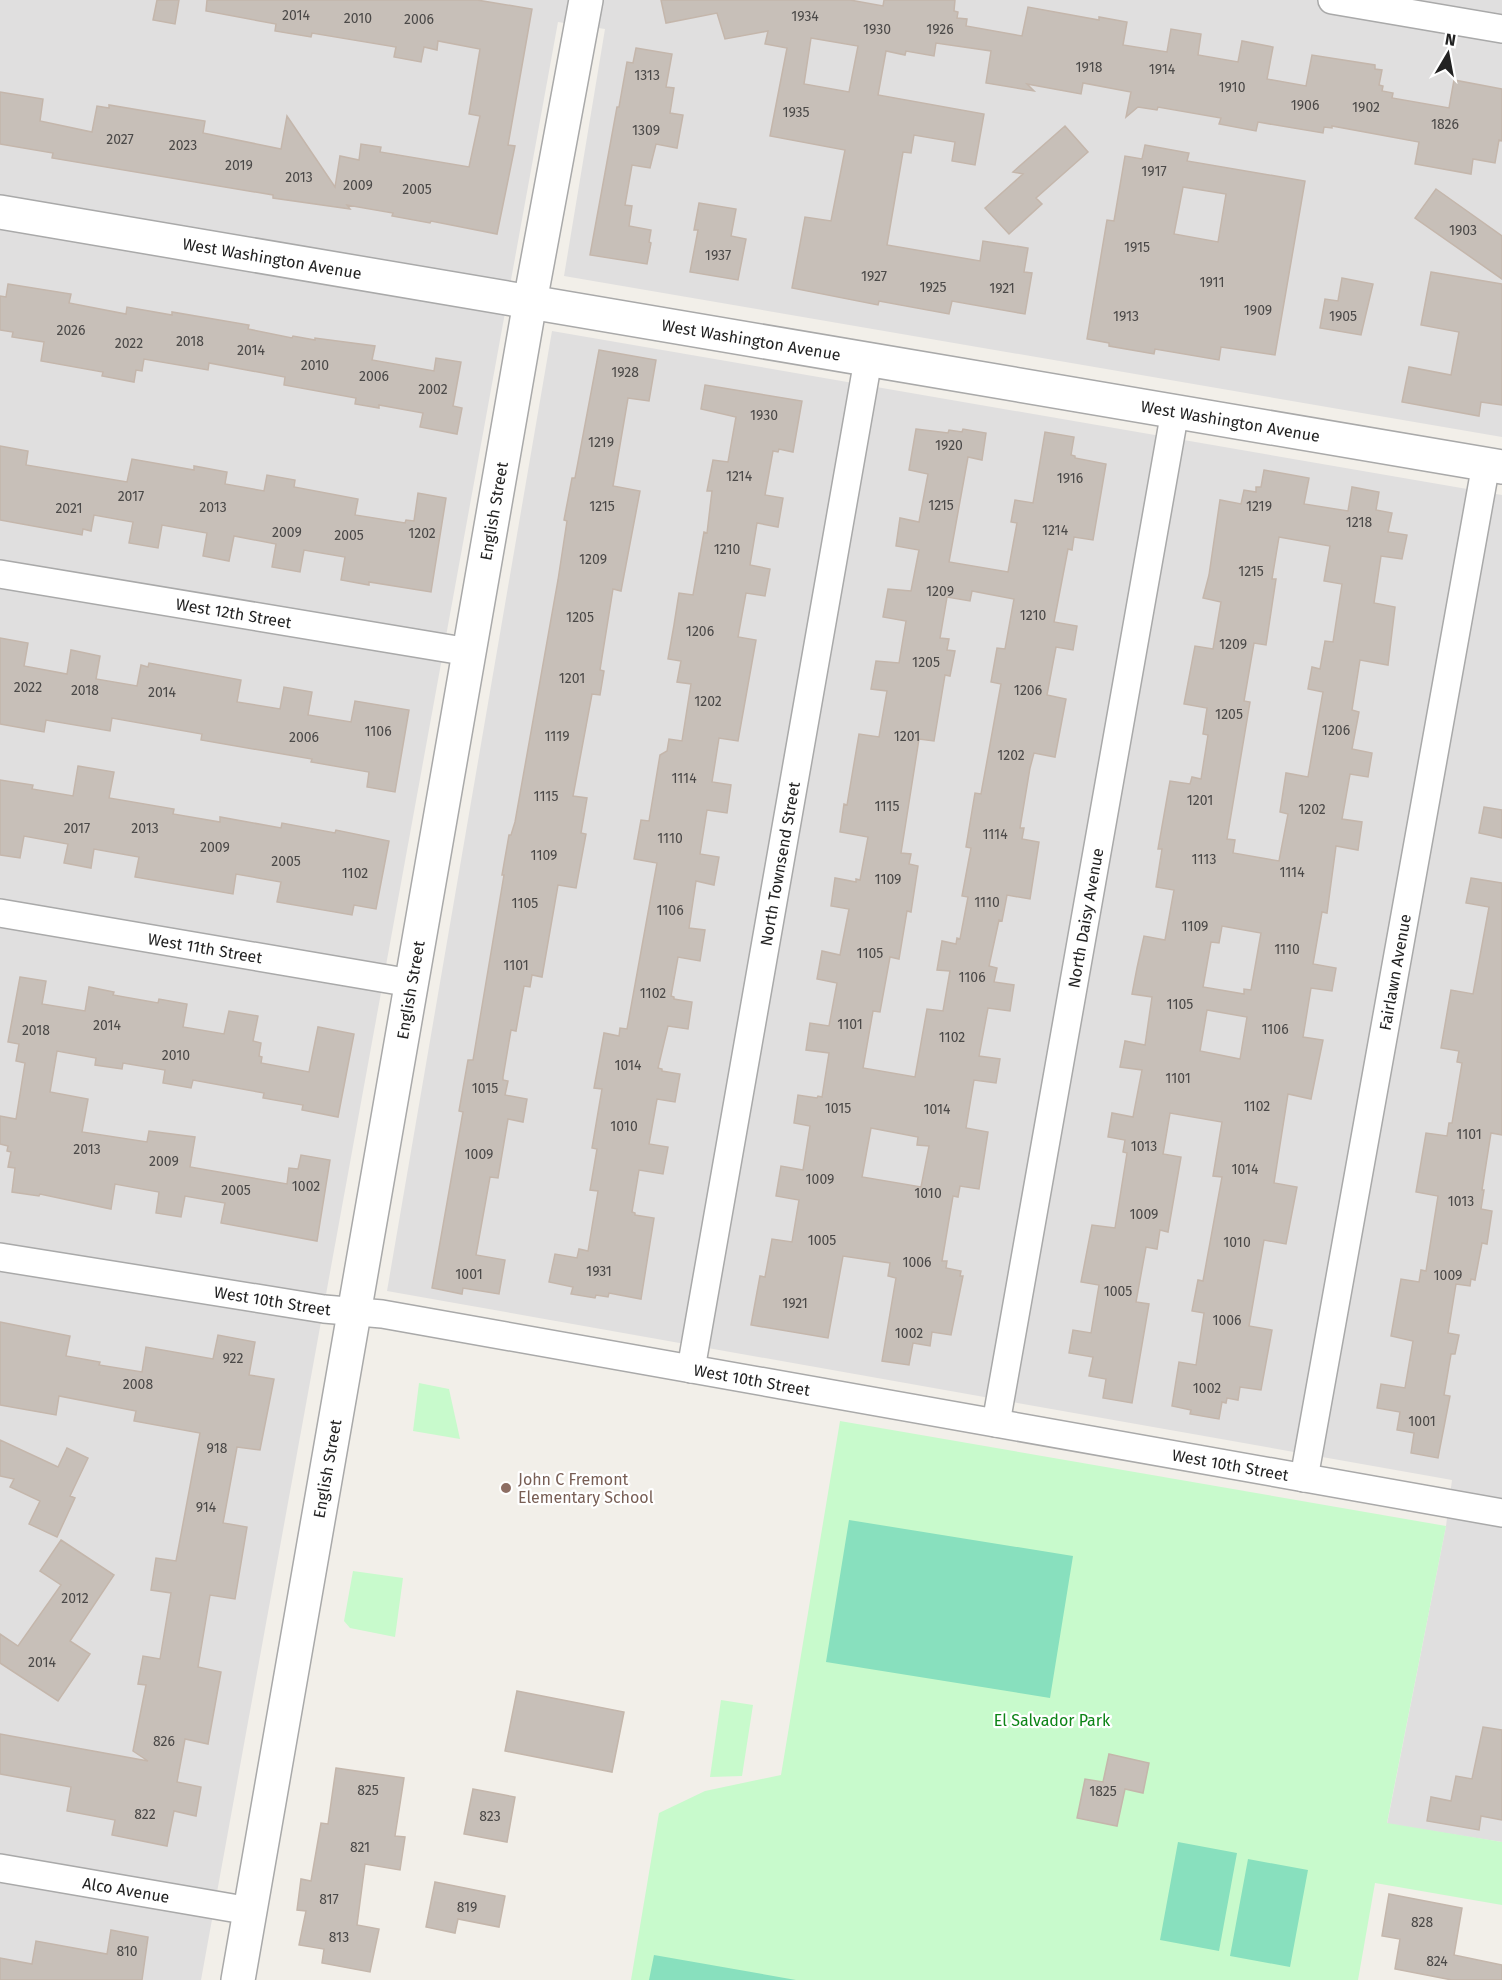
<svg xmlns="http://www.w3.org/2000/svg" width="1502" height="1980" viewBox="0 0 1502 1980" font-family="'Fira Sans',sans-serif">
<style>
.residential{fill:#e0dfdf}
.park{fill:#c8facc}
.pitch{fill:#88e0be}
.building{fill:#c7bfb8;stroke:#c4b6ab;stroke-width:1.5;fill-rule:evenodd}
.lines{fill:none;stroke-linecap:round;stroke-linejoin:round}
.minor-casing{stroke:#a9a9a9;stroke-width:30}
.tertiary-casing{stroke:#a9a9a9;stroke-width:36}
.minor{stroke:#fff;stroke-width:27}
.tertiary{stroke:#fff;stroke-width:33}
.education-dot{fill:#8d6e63;stroke:#fff;stroke-width:2}
.labels{text-anchor:middle;stroke-width:4.5;stroke-linejoin:round;paint-order:stroke}
.number-label{font-size:14px;fill:#4b4948}
.street-label{font-size:16px;fill:#222;stroke:#fff}
.education-label{font-size:16px;fill:#785e54;stroke:#fff;text-anchor:start}
.park-label{font-size:16px;fill:#0c8416;stroke:#fff}
</style>
<rect width="100%" height="100%" fill="#f2efe9"/>
<path class="residential" d="M0,0H1502V437L564,276L605,29L558,22L201,1980H0Z
M552,331L1502,495V1842L1387,1824L1446,1526L1452,1480L387,1291Z"/>
<path class="park" d="M419,1383L449,1389L460,1439L413,1431Z
M840,1421L1446,1526L1387,1823L1502,1842V1905L1375,1883L1358,1980H631L659,1813L705,1791L781,1775Z
M353,1571L403,1578L395,1637L350,1628L344,1621Z
M721,1700L753,1705L742,1776L710,1777Z"/>
<path class="pitch" d="M849,1520L1073,1556L1050,1698L826,1662Z
M1178,1842L1237,1853L1219,1951L1160,1940Z
M1248,1859L1308,1870L1290,1967L1230,1956Z
M654,1955L796,1980H649Z"/>
<path class="building" d="M157,0H179L175,24L153,20Z
M207,0H477L532,9L508,145L515,146L497,234L431,221L430,223L392,216L393,213L347,205L350,209L273,198V195L52,158L53,153L0,144V92L43,99L40,121L92,132L97,106L109,108V105L205,121L203,133L281,149L287,116L335,187L340,156L359,160L361,144L381,147L380,152L469,167L480,116L469,114L480,49L438,41L437,50L424,47L421,62L394,57L396,47L312,33L311,37L275,31L276,24L206,11Z
M661,0H850L883,6L884,0H955L954,11L958,12L957,18L967,19L966,26L1022,36L1028,7L1099,20V17L1127,22L1123,45L1167,52L1171,29L1201,34L1198,55L1238,62L1242,41L1273,47L1267,79L1306,86L1312,55L1375,65V69L1382,70L1379,85L1383,86L1382,91L1393,93L1392,98L1449,108L1454,80L1502,89V141L1499,140L1495,163L1473,159L1471,174L1415,164L1419,142L1332,126V128L1324,127L1323,133L1258,122L1256,131L1219,124L1221,118L1158,107L1157,110L1138,107L1126,117L1131,92L1083,83L1081,94L1027,84L1034,91L986,83L991,51L936,43L934,56L906,51L905,55L886,51L878,95L984,114L975,165L952,161L955,142L914,135L911,153L903,152L887,245L980,261L983,241L1028,248L1024,272L1032,273L1025,314L952,301L949,314L879,301L878,305L792,288L805,217L831,221L845,150L770,136L787,48L765,44L768,31L725,39L717,13L666,23ZM811,38L858,46L849,92L804,84Z
M636,48L672,54L666,87L674,88L670,113L683,115L677,148L656,144L650,168L632,165L625,205L632,206L629,226L651,230L649,242L651,243L647,264L590,255L617,107H619L627,62L633,63Z
M1065,126L1088,152L1036,198L1042,204L1009,234L985,208L1023,174L1013,172Z
M1145,145L1189,153L1187,161L1305,181L1275,355L1221,347L1219,360L1155,349L1154,354L1109,346V343L1087,339L1107,220L1114,221L1125,156L1142,159ZM1183,187L1226,194L1218,242L1174,234Z
M1436,189L1502,236V279L1415,218Z
M699,203L736,209L731,236L746,239L738,280L690,272L698,230H694Z
M1431,272L1502,284V405L1481,402L1479,416L1402,402L1409,367L1451,375L1459,332L1421,325Z
M1342,278L1373,284L1361,335L1320,328L1325,299L1338,301Z
M8,284L71,294L69,303L126,314L127,307L172,315V312L249,325L248,329L292,338L293,336L315,340V338L375,346L372,360L434,371L436,358L461,362L453,406L462,408L457,434L420,427L423,413L379,405V408L355,404L356,398L284,385L285,377L209,363L208,370L144,359L142,371L136,370L134,382L102,376L103,372L41,361L44,342L12,337L13,332L0,330V296L6,297Z
M599,350L656,360L649,401L628,398L613,486L640,491L621,591L613,589L600,670L604,671L600,695L592,694L573,796L587,798L581,833L586,834L576,888L558,885L542,977L532,975L530,987L524,986L516,1031L511,1030L503,1077V1080L508,1081L505,1095L527,1099L523,1122L508,1119L498,1178L490,1177L476,1255L505,1260L499,1294L463,1288L462,1294L432,1288L463,1112L459,1111L468,1060H473L504,875H502L509,835H511L515,822L558,580L567,521L564,520L572,478H575Z
M705,385L802,401L793,452L779,449L778,452L773,451L765,495L783,498L778,527L757,523L750,565L770,569L765,596L746,593L738,637L756,640L738,741L719,738L712,782L731,785L727,813L707,810L700,854L719,857L714,885L696,881L689,928L705,930L700,961L678,957L671,996L674,997V999L692,1002L688,1029L668,1026L658,1068L662,1069V1071L680,1074L675,1102L657,1099L649,1144L668,1147L663,1174L639,1170L632,1212L635,1213V1215L654,1218L641,1299L609,1293L608,1297L596,1295L595,1298L571,1294L573,1287L549,1282L555,1254L577,1258L579,1249L588,1251L598,1191L590,1190L597,1149L592,1148L602,1089L594,1088L604,1033L619,1036L620,1028L627,1029L657,863L634,859L641,820L649,821L660,755L667,751L669,739L682,741L691,684L677,682L681,661L668,659L674,625L679,593L693,595L704,532L707,533L712,491H707L713,460L728,462L736,417L701,409Z
M916,429L948,433L949,430L962,432L963,429L986,433L982,460L968,457L949,562L1008,572L1017,523L1011,522L1015,500L1033,503L1045,432L1074,437L1071,455L1075,456V458L1106,464L1093,540L1074,537L1072,550L1068,549L1054,622L1077,626L1073,650L1056,647L1047,695L1066,699L1055,757L1034,753L1030,768L1020,828H1024L1022,839L1039,842L1030,899L1007,895L1002,921L999,920L989,966L997,968L994,982L1014,985L1010,1011L988,1008L979,1056L1000,1059L996,1083L974,1080L966,1128L988,1132L979,1189L960,1186L958,1197L953,1196L942,1261H947L946,1268L961,1271L960,1276H963L951,1335L932,1332L930,1346L913,1343L909,1365L882,1361L896,1278L888,1276L890,1263L843,1256L828,1338L751,1325L760,1276L765,1277L772,1239L792,1242L799,1200L776,1196L781,1166L803,1170L810,1126L794,1123L798,1095L817,1098L818,1096L822,1097L829,1053L806,1050L810,1023L829,1026L837,983L817,979L822,951L840,955L849,909L831,906L835,878L856,882V879L860,880L868,837L840,832L844,804L847,805L859,734L879,737L887,691L871,689L876,661L899,663L906,621L883,617L888,589L911,591L919,550L896,546L900,518L919,522L928,474L909,470ZM972,591L1014,599L1005,649L997,648L991,682L1001,684L981,794L975,793L966,847L971,848L962,896L968,897L960,939L957,938L956,944L942,941L937,970L950,971L943,1011L927,1009L915,1077L863,1068L873,1011L880,1012L890,957L899,959L907,911L911,912L918,866L909,864L911,854L901,853L919,739L934,741L945,675L950,676L955,651L947,650L949,639L940,638L947,597L970,601ZM871,1128L918,1137L917,1145L929,1146L921,1187L862,1177Z
M0,446L28,451L26,465L127,482L132,459L194,470V466L227,472L225,484L264,491L267,475L295,480L294,487L358,499L355,515L405,523L406,520L414,521L418,493L446,498L431,592L369,582V585L341,580L345,557L304,550L300,572L272,567L276,544L234,536L229,561L203,556L207,533L162,525L158,548L129,543L133,522L94,515L91,531L83,529L82,535L0,520Z
M1264,470L1309,478L1304,504L1348,511L1352,487L1379,492L1376,510L1392,513L1388,532L1407,535L1402,559L1381,556L1374,603L1395,607L1388,665L1360,660L1352,710L1359,712L1352,749L1372,753L1368,777L1350,774L1342,819L1362,822L1358,850L1336,846L1327,913L1322,912L1313,964L1336,968L1332,991L1311,988L1303,1037L1323,1040L1311,1099L1288,1094L1274,1183L1297,1187L1286,1244L1264,1240L1249,1326L1272,1330L1261,1390L1240,1387L1238,1400L1227,1398L1226,1403L1222,1402L1219,1419L1190,1414L1191,1410L1172,1406L1179,1362L1196,1365L1204,1313L1192,1311L1198,1280L1203,1281L1222,1177L1213,1176L1222,1122L1170,1113L1163,1154L1181,1157L1168,1232L1160,1230L1157,1249L1146,1247L1136,1302L1149,1304L1132,1403L1103,1398L1106,1379L1089,1376L1093,1357L1069,1353L1073,1330L1091,1333L1099,1285L1081,1282L1092,1225L1115,1228L1127,1153L1123,1152L1125,1140L1108,1137L1112,1113L1133,1117L1142,1070L1120,1067L1125,1041L1145,1045L1152,997L1132,994L1137,968L1144,936L1165,940L1174,890L1156,887L1162,849H1158L1170,781L1190,784L1192,777L1201,779L1208,735L1203,734L1207,708L1184,704L1195,646L1213,649L1221,602L1203,598L1209,575L1220,500L1241,504L1244,490L1256,492V487H1261ZM1279,537L1330,546L1324,581L1342,584L1333,642L1325,641L1320,669L1312,667L1308,689L1323,692L1308,777L1286,773L1280,812L1288,814L1279,861L1233,853L1235,840L1227,839L1250,702L1244,701L1254,643L1266,645L1276,579H1272ZM1222,926L1261,933L1251,990L1244,989V994L1203,987L1211,942L1219,943ZM1207,1010L1247,1017L1240,1059L1200,1051Z
M0,638L28,643L24,666L67,674L71,650L100,656L96,679L137,686L141,665L148,667L149,663L241,680L237,702L280,709L284,687L312,692L308,715L351,722L355,701L409,710L395,792L367,787L369,772L311,762L312,759L201,740L202,734L112,718L110,731L46,720L44,732L0,724Z
M78,766L114,772L109,798L174,809L173,814L220,822V817L281,828L282,823L335,833L336,830L389,841L376,909L354,905L352,915L277,902L281,882L236,874L233,894L135,877L139,857L94,849L91,868L64,863L68,844L24,836L20,858L0,855V780L33,785L32,789L73,796Z
M1484,807L1502,810V838L1479,833Z
M1471,878L1502,883V1135L1491,1133L1482,1190H1484L1481,1209L1492,1211L1487,1244L1482,1243L1475,1280L1471,1279L1470,1286L1456,1284L1448,1333L1459,1335L1455,1354H1451L1444,1395L1450,1396L1438,1458L1411,1453L1414,1433L1397,1430L1400,1412L1377,1408L1381,1384L1405,1388L1413,1341L1391,1336L1401,1279L1419,1282L1421,1270L1426,1271L1438,1196L1416,1192L1426,1133L1447,1136L1449,1123H1452L1462,1063L1457,1062L1459,1051L1441,1048L1451,990L1473,994L1489,907L1466,903Z
M20,977L46,981L42,1004L85,1011L89,987L114,992L113,995L158,1003L159,999L187,1004L183,1027L224,1034L229,1011L258,1016L253,1041L261,1043L259,1056L262,1057L261,1063L309,1072L318,1027L354,1034L338,1117L302,1110L303,1105L263,1098L264,1093L193,1080L191,1088L163,1083L165,1070L123,1063L122,1069L95,1065L96,1058L57,1051L50,1092L88,1099L82,1132L147,1142L149,1131L195,1137L190,1167L287,1184L289,1168L298,1169L301,1155L330,1160L317,1241L221,1223L225,1203L185,1196L181,1217L156,1213L159,1192L115,1184L111,1209L40,1194L39,1196L12,1192L15,1168L8,1167L11,1152L7,1151L8,1146L0,1144V1116L16,1119L25,1063L16,1061L19,1044L8,1042Z
M0,1322L70,1336L66,1356L100,1362L99,1365L142,1372L146,1347L213,1359L218,1335L255,1342L249,1375L274,1379L260,1450L237,1447L223,1523L247,1527L235,1599L210,1595L198,1667L221,1672L208,1744L185,1739L177,1782L201,1787L196,1816L174,1811L167,1846L112,1835L115,1820L67,1811L71,1787L0,1774V1734L148,1761L133,1751L146,1685L138,1684L143,1656L160,1659L171,1593L151,1590L156,1558L176,1561L200,1433L134,1421L136,1411L59,1396L56,1415L0,1405Z
M0,1440L58,1467L67,1448L88,1458L70,1496L75,1498L57,1537L29,1524L40,1501L10,1487L14,1479L0,1476Z
M61,1540L114,1575L70,1641L90,1654L58,1701L0,1663V1634L18,1646L61,1585L40,1571Z
M517,1691L624,1712L612,1772L505,1751Z
M1483,1727L1502,1730V1820L1481,1816L1479,1830L1427,1821L1431,1797L1451,1801L1456,1776L1472,1779Z
M1109,1754L1149,1763L1143,1793L1125,1789L1117,1826L1077,1818L1085,1779L1103,1782Z
M336,1768L404,1778L395,1836L405,1837L400,1870L365,1864L357,1925L379,1929L370,1972L322,1963L324,1949L299,1945L306,1911L297,1910L301,1879L311,1881L321,1823L328,1824Z
M473,1789L515,1797L507,1842L464,1834Z
M435,1882L505,1896L499,1927L458,1919L455,1933L426,1927Z
M1389,1894L1462,1908L1454,1955L1502,1965V1980H1452L1395,1969L1400,1939L1382,1936Z
M111,1930L148,1937L142,1980H0V1958L32,1964L36,1941L107,1954Z"/>
<g class="lines">
<g class="minor-casing">
<g id="minor">
<path d="M1332,0L1502,29"/>
<path id="s1" d="M0,574L469,652"/>
<path id="s2" d="M0,913L411,983"/>
<path id="s3" d="M0,1257L324,1309L382,1314L1502,1513"/>
<path id="s4" d="M691,1369L868,360"/>
<path id="s5" d="M996,1423L1175,411"/>
<path id="s6" d="M1304,1478L1486,464"/>
<path id="s7" d="M0,1868L250,1911"/>
</g>
</g>
<g class="tertiary-casing">
<g id="tertiary">
<path id="s8" d="M0,212L1502,467"/>
<path id="s9" d="M238,1980L530,302L586,0"/>
</g>
</g>
<use href="#minor" class="minor"/>
<use href="#tertiary" class="tertiary"/>
</g>
<circle class="education-dot" cx="506" cy="1488" r="6"/>
<g class="labels">
<g class="number-label">
<text x="296" y="20">2014</text>
<text x="805" y="21">1934</text>
<text x="358" y="23">2010</text>
<text x="419" y="24">2006</text>
<text x="877" y="34">1930</text>
<text x="940" y="34">1926</text>
<text x="1089" y="72">1918</text>
<text x="1162" y="74">1914</text>
<text x="647" y="80">1313</text>
<text x="1232" y="92">1910</text>
<text x="1305" y="110">1906</text>
<text x="1366" y="112">1902</text>
<text x="796" y="117">1935</text>
<text x="1445" y="129">1826</text>
<text x="646" y="135">1309</text>
<text x="120" y="144">2027</text>
<text x="183" y="150">2023</text>
<text x="239" y="170">2019</text>
<text x="1154" y="176">1917</text>
<text x="299" y="182">2013</text>
<text x="358" y="190">2009</text>
<text x="417" y="194">2005</text>
<text x="1463" y="235">1903</text>
<text x="1137" y="252">1915</text>
<text x="718" y="260">1937</text>
<text x="874" y="281">1927</text>
<text x="1212" y="287">1911</text>
<text x="933" y="292">1925</text>
<text x="1002" y="293">1921</text>
<text x="1258" y="315">1909</text>
<text x="1126" y="321">1913</text>
<text x="1343" y="321">1905</text>
<text x="71" y="335">2026</text>
<text x="190" y="346">2018</text>
<text x="129" y="348">2022</text>
<text x="251" y="355">2014</text>
<text x="315" y="370">2010</text>
<text x="625" y="377">1928</text>
<text x="374" y="381">2006</text>
<text x="433" y="394">2002</text>
<text x="764" y="420">1930</text>
<text x="601" y="447">1219</text>
<text x="949" y="450">1920</text>
<text x="739" y="481">1214</text>
<text x="1070" y="483">1916</text>
<text x="131" y="501">2017</text>
<text x="941" y="510">1215</text>
<text x="602" y="511">1215</text>
<text x="1259" y="511">1219</text>
<text x="213" y="512">2013</text>
<text x="69" y="513">2021</text>
<text x="1359" y="527">1218</text>
<text x="1055" y="535">1214</text>
<text x="287" y="537">2009</text>
<text x="422" y="538">1202</text>
<text x="349" y="540">2005</text>
<text x="727" y="554">1210</text>
<text x="593" y="564">1209</text>
<text x="1251" y="576">1215</text>
<text x="940" y="596">1209</text>
<text x="1033" y="620">1210</text>
<text x="580" y="622">1205</text>
<text x="700" y="636">1206</text>
<text x="1233" y="649">1209</text>
<text x="926" y="667">1205</text>
<text x="572" y="683">1201</text>
<text x="28" y="692">2022</text>
<text x="85" y="695">2018</text>
<text x="1028" y="695">1206</text>
<text x="162" y="697">2014</text>
<text x="708" y="706">1202</text>
<text x="1229" y="719">1205</text>
<text x="1336" y="735">1206</text>
<text x="378" y="736">1106</text>
<text x="557" y="741">1119</text>
<text x="907" y="741">1201</text>
<text x="304" y="742">2006</text>
<text x="1011" y="760">1202</text>
<text x="684" y="783">1114</text>
<text x="546" y="801">1115</text>
<text x="1200" y="805">1201</text>
<text x="887" y="811">1115</text>
<text x="1312" y="814">1202</text>
<text x="77" y="833">2017</text>
<text x="145" y="833">2013</text>
<text x="995" y="839">1114</text>
<text x="670" y="843">1110</text>
<text x="215" y="852">2009</text>
<text x="544" y="860">1109</text>
<text x="1204" y="864">1113</text>
<text x="286" y="866">2005</text>
<text x="1292" y="877">1114</text>
<text x="355" y="878">1102</text>
<text x="888" y="884">1109</text>
<text x="987" y="907">1110</text>
<text x="525" y="908">1105</text>
<text x="670" y="915">1106</text>
<text x="1195" y="931">1109</text>
<text x="1287" y="954">1110</text>
<text x="870" y="958">1105</text>
<text x="516" y="970">1101</text>
<text x="972" y="982">1106</text>
<text x="653" y="998">1102</text>
<text x="1180" y="1009">1105</text>
<text x="850" y="1029">1101</text>
<text x="107" y="1030">2014</text>
<text x="1275" y="1034">1106</text>
<text x="36" y="1035">2018</text>
<text x="952" y="1042">1102</text>
<text x="176" y="1060">2010</text>
<text x="628" y="1070">1014</text>
<text x="1178" y="1083">1101</text>
<text x="485" y="1093">1015</text>
<text x="1257" y="1111">1102</text>
<text x="838" y="1113">1015</text>
<text x="937" y="1114">1014</text>
<text x="624" y="1131">1010</text>
<text x="1469" y="1139">1101</text>
<text x="1144" y="1151">1013</text>
<text x="87" y="1154">2013</text>
<text x="479" y="1159">1009</text>
<text x="164" y="1166">2009</text>
<text x="1245" y="1174">1014</text>
<text x="820" y="1184">1009</text>
<text x="306" y="1191">1002</text>
<text x="236" y="1195">2005</text>
<text x="928" y="1198">1010</text>
<text x="1461" y="1206">1013</text>
<text x="1144" y="1219">1009</text>
<text x="822" y="1245">1005</text>
<text x="1237" y="1247">1010</text>
<text x="917" y="1267">1006</text>
<text x="599" y="1276">1931</text>
<text x="469" y="1279">1001</text>
<text x="1448" y="1280">1009</text>
<text x="1118" y="1296">1005</text>
<text x="795" y="1308">1921</text>
<text x="1227" y="1325">1006</text>
<text x="909" y="1338">1002</text>
<text x="233" y="1363">922</text>
<text x="138" y="1389">2008</text>
<text x="1207" y="1393">1002</text>
<text x="1422" y="1426">1001</text>
<text x="217" y="1453">918</text>
<text x="206" y="1512">914</text>
<text x="75" y="1603">2012</text>
<text x="42" y="1667">2014</text>
<text x="164" y="1746">826</text>
<text x="368" y="1795">825</text>
<text x="1103" y="1796">1825</text>
<text x="145" y="1819">822</text>
<text x="490" y="1821">823</text>
<text x="360" y="1852">821</text>
<text x="329" y="1904">817</text>
<text x="467" y="1912">819</text>
<text x="1422" y="1927">828</text>
<text x="339" y="1942">813</text>
<text x="127" y="1956">810</text>
<text x="1437" y="1966">824</text>
</g>
<g class="street-label">
<text dy="6" stroke="none"><textPath href="#s8" startOffset="276">West Washington Avenue</textPath></text>
<text dy="6" stroke="none"><textPath href="#s8" startOffset="762">West Washington Avenue</textPath></text>
<text dy="6" stroke="none"><textPath href="#s8" startOffset="1248">West Washington Avenue</textPath></text>
<text dy="6" stroke="none"><textPath href="#s9" startOffset="1491">English Street</textPath></text>
<text dy="6" stroke="none"><textPath href="#s1" startOffset="237">West 12th Street</textPath></text>
<text dy="6" stroke="none"><textPath href="#s4" startOffset="513">North Townsend Street</textPath></text>
<text dy="6" stroke="none"><textPath href="#s5" startOffset="513">North Daisy Avenue</textPath></text>
<text dy="6" stroke="none"><textPath href="#s2" startOffset="208">West 11th Street</textPath></text>
<text dy="6" stroke="none"><textPath href="#s6" startOffset="514">Fairlawn Avenue</textPath></text>
<text dy="6" stroke="none"><textPath href="#s9" startOffset="1005">English Street</textPath></text>
<text dy="6" stroke="none"><textPath href="#s3" startOffset="276">West 10th Street</textPath></text>
<text dy="6" stroke="none"><textPath href="#s3" startOffset="762">West 10th Street</textPath></text>
<text dy="6" stroke="none"><textPath href="#s3" startOffset="1248">West 10th Street</textPath></text>
<text dy="6" stroke="none"><textPath href="#s9" startOffset="519">English Street</textPath></text>
<text dy="6" stroke="none"><textPath href="#s7" startOffset="128">Alco Avenue</textPath></text>
</g>
<g class="education-label">
<text x="518" y="1485">John C Fremont<tspan x="518" dy="18">Elementary School</tspan></text>
</g>
<g class="park-label">
<text x="1052" y="1726">El Salvador Park</text>
</g>
</g>
<g transform="translate(1448 54) rotate(10)" stroke="#ffffff" stroke-width="4.5" paint-order="stroke">
<path d="M0-4.5L10 22L0 15L-10 22Z" fill="#222222"/>
<text y="-9" font-size="16" font-weight="bold" text-anchor="middle" fill="#222222">N</text>
</g>
</svg>
